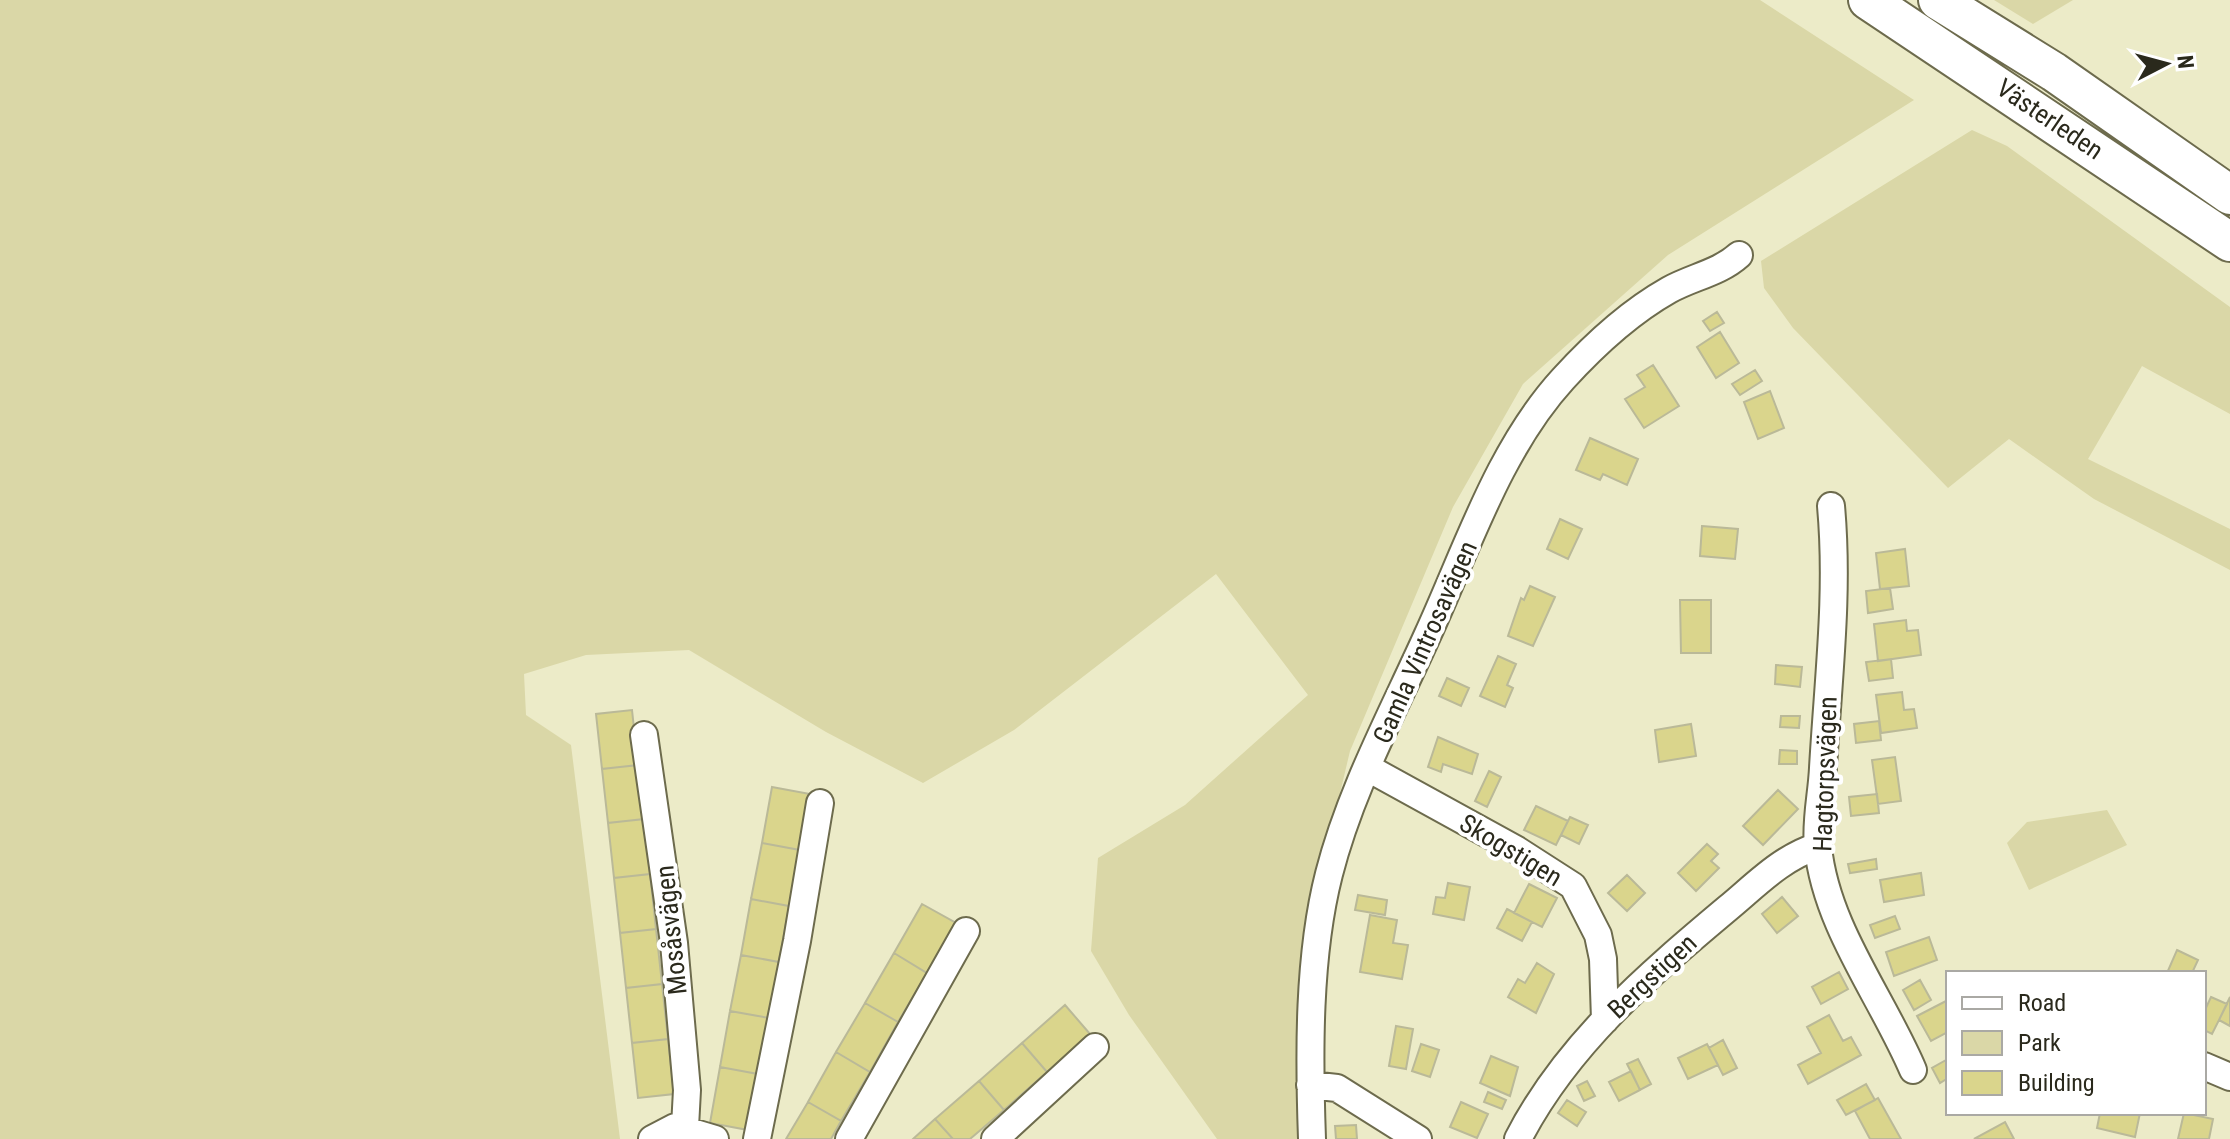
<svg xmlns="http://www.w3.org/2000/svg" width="2230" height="1139" viewBox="0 0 2230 1139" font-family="'Roboto Condensed',sans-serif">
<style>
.green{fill:#dad7a7}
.building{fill:#dad58c;stroke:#bab998;stroke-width:2}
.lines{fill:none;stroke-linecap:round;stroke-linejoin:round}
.minor-casing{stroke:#6d6b4d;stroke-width:30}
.highway-casing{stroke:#6d6b4d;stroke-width:42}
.minor{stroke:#fff;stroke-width:26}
.highway{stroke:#fff;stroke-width:38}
.labels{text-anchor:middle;stroke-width:8;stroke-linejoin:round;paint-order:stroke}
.street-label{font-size:26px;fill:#2a291c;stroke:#fff}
</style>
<rect width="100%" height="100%" fill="#ecebc8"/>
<path class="green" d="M0,0H1760L1914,100L1668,255L1523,384L1453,507L1350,751L1318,886L1300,1139H1217L1129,1015L1091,951L1098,858L1185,805L1308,695L1216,574L1014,730L923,783L826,732L689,650L586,655L524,674L526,715L571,745L620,1139H0Z
M1994,0H2073L2033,24Z
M1972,130L2007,146L2230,307V414L2142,366L2088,459L2230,529V570L2094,499L2009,439L1948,488L1793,328L1764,288L1761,261Z
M2107,810L2127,845L2029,890L2007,843L2027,822Z"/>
<path class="building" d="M1717,312L1724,323L1710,331L1703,321Z
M1720,332L1739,363L1716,378L1697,347Z
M1653,365L1679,406L1644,428L1625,399L1645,387L1637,375Z
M1755,370L1762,381L1740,395L1732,384Z
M1770,391L1784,428L1758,439L1744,402Z
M1590,438L1638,459L1627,485L1603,474L1600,480L1576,470Z
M1560,519L1582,529L1568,559L1547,549Z
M1702,526L1738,529L1735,559L1700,556Z
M1905,549L1909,586L1880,589L1876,553Z
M1530,586L1555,597L1533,646L1508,636L1521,598L1524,600Z
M1890,588L1893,609L1868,613L1866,591Z
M1680,600H1711V653H1681Z
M1906,620L1907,631L1918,630L1921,655L1878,661L1874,624Z
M1498,656L1516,664L1507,685L1513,688L1505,707L1480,696Z
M1891,659L1893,678L1869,681L1866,662Z
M1776,665L1802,667L1800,687L1775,684Z
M1447,678L1469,688L1461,706L1439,696Z
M1902,692L1904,710L1914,709L1917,728L1881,733L1876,695Z
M632,710L638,765L602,769L596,714Z
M1781,716H1800L1799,728L1780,727Z
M1879,721L1881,740L1856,743L1854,724Z
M1691,724L1696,756L1659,762L1655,730Z
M1438,737L1478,754L1472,774L1443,764L1441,772L1428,767Z
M1780,750L1797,751V764H1779Z
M1895,757L1901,801L1878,804L1872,760Z
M638,765L644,819L608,823L602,769Z
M1489,771L1501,777L1487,807L1475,801Z
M772,787L810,794L800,850L762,843Z
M1778,790L1798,809L1763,845L1743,826Z
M1877,794L1879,813L1851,816L1849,797Z
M1536,806L1568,821L1556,845L1524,830Z
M1570,817L1588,825L1579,844L1561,835Z
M644,819L650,874L614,878L608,823Z
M762,843L800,850L789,906L751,899Z
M1707,844L1718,854L1711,861L1719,868L1696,891L1678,873Z
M1876,859L1877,869L1850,873L1848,864Z
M1921,873L1924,895L1884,902L1880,880Z
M650,874L656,929L620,933L614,878Z
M1627,875L1645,893L1627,911L1608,893Z
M1448,883L1470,887L1464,920L1433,914L1436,897L1445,898Z
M1529,884L1557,898L1542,927L1514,913Z
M1358,895L1387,900L1385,915L1355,910Z
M1782,897L1798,916L1777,933L1762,914Z
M751,899L789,906L779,962L741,955Z
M922,904L956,923L927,973L894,953Z
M1507,909L1532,922L1522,941L1497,928Z
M1370,915L1397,920L1393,943L1408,945L1402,979L1360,972Z
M1895,916L1900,929L1875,938L1870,925Z
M656,929L662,984L626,988L620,933Z
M1929,937L1937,960L1894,976L1886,952Z
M2177,950L2198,960L2192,973H2167Z
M894,953L927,973L898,1022L865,1003Z
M741,955L779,962L769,1018L730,1011Z
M1537,963L1554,974L1536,1013L1508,997L1518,979L1525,983Z
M1839,972L1848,989L1821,1004L1812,987Z
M1920,980L1931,1000L1914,1010L1903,990Z
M662,984L668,1039L632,1043L626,988Z
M2211,997L2227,1004L2212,1034L2204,1030V1012Z
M2230,997V1026L2219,1020Z
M1948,1000V1032L1931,1041L1917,1016Z
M865,1003L898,1022L870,1072L836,1052Z
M1065,1005L1090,1034L1047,1072L1022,1043Z
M730,1011L769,1018L758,1074L720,1067Z
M1829,1015L1843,1041L1851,1037L1861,1055L1808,1084L1798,1065L1821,1053L1807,1027Z
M1396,1026L1413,1029L1406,1069L1389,1066Z
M668,1039L674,1094L638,1098L632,1043Z
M1723,1040L1737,1068L1723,1075L1709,1048Z
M1022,1043L1047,1072L1004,1110L979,1081Z
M1421,1044L1439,1050L1430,1077L1412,1071Z
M1707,1044L1718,1065L1688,1079L1678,1058Z
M836,1052L870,1072L841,1121L808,1102Z
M1491,1056L1518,1067L1510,1096L1480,1083Z
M1638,1059L1651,1084L1640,1090L1627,1064Z
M1946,1060L1948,1078L1940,1083L1932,1068Z
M720,1067L758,1074L748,1130L710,1123Z
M1631,1071L1640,1090L1619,1101L1609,1082Z
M979,1081L1004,1110L970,1139H953L935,1119Z
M1587,1081L1595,1096L1584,1101L1577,1086Z
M1866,1084L1875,1100L1846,1115L1837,1100Z
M1488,1092L1506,1100L1502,1109L1484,1102Z
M1878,1098L1901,1139H1870L1855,1111Z
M1567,1100L1586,1112L1577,1126L1558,1113Z
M808,1102L841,1121L831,1139H786Z
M1461,1102L1488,1114L1477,1138L1450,1127Z
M2100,1113H2140L2135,1137L2097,1128Z
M2184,1113L2213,1119L2209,1139H2178Z
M935,1119L953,1139H913Z
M2005,1122L2014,1139H1974Z
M1356,1125L1357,1139H1336L1335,1126Z"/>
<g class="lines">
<g class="minor-casing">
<path id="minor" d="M1831,506C1839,594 1828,680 1823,768C1822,793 1815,822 1818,847C1826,927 1882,997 1913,1070
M644,735L674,943L687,1090L685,1127
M1368,768L1517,850L1573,886L1598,935L1603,959L1605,1020
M2204,1066L2230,1077
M1310,1085L1337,1088L1418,1139
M652,1139L675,1127L715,1139
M757,1139L797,941L820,803
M849,1139L966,931
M995,1139L1095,1047
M1312,1139C1309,1055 1308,956 1329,874C1350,791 1393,712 1428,634C1467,549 1499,449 1563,379C1594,345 1630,312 1669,290C1692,277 1719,273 1739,255
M1518,1139C1566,1045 1648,975 1728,908C1757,884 1781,858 1818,846"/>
</g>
<g class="highway-casing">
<path id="highway" d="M1868,0L2230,242
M1938,0L2054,72L2230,195"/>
</g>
<use href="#minor" class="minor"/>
<use href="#highway" class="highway"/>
</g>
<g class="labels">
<g class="street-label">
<text transform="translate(2050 119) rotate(34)" y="9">Västerleden</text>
<text transform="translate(1425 642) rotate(-66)" y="9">Gamla Vintrosavägen</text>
<text transform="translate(1825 774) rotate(-88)" y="9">Hagtorpsvägen</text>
<text transform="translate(1511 850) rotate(31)" y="9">Skogstigen</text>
<text transform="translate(671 930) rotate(-96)" y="9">Mosåsvägen</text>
<text transform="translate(1652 976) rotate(-43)" y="9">Bergstigen</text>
</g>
</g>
<rect x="1946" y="971" width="260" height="144" fill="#ffffff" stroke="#aaa9a4" stroke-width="2"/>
<rect x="1962" y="997" width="40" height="12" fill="#ffffff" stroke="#aaa9a4" stroke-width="2"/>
<text x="2018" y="1011" font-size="24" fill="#2a291c">Road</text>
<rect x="1962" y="1031" width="40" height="24" fill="#dad7a7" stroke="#aaa9a4" stroke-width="2"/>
<text x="2018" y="1051" font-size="24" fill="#2a291c">Park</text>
<rect x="1962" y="1071" width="40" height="24" fill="#dad58c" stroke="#aaa9a4" stroke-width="2"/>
<text x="2018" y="1091" font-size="24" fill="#2a291c">Building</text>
<g transform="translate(2166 64) rotate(84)" stroke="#ffffff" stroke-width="6" paint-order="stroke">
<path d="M0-6L14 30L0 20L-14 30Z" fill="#2a291c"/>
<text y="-12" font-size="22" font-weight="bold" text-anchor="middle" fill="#2a291c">N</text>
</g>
</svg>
